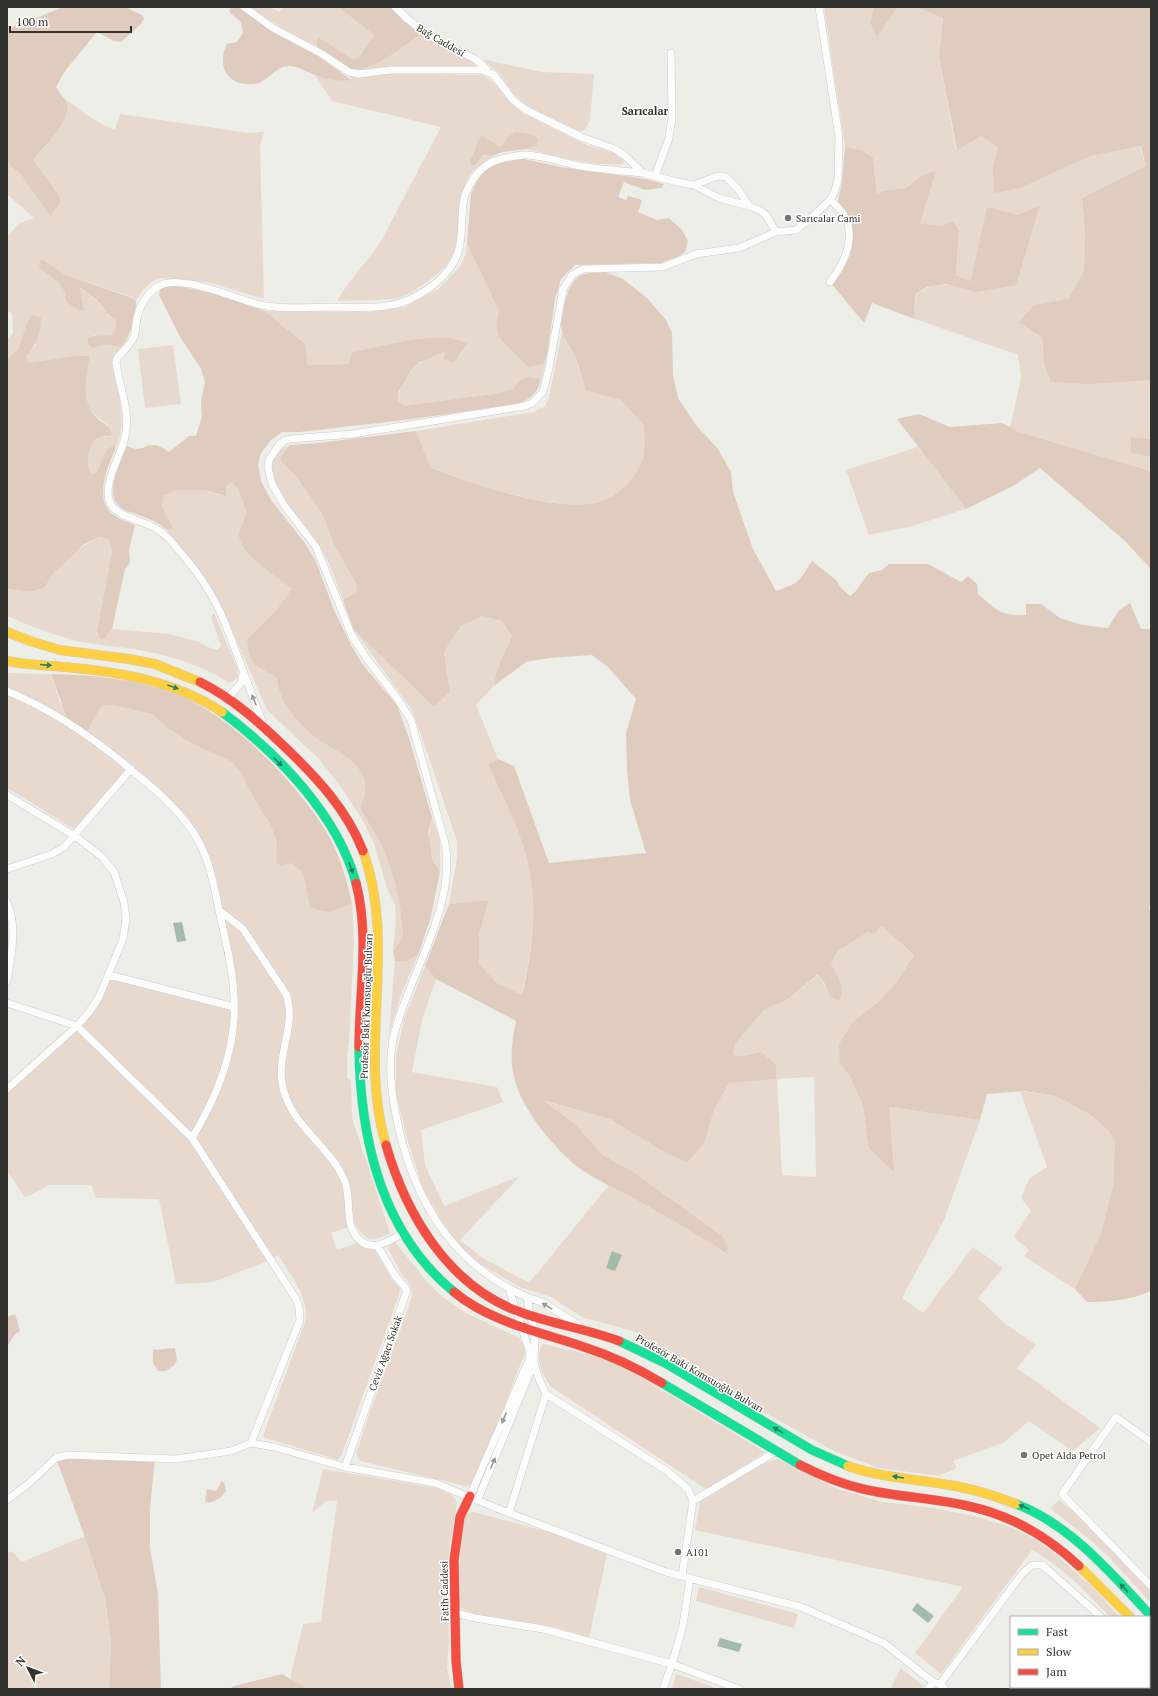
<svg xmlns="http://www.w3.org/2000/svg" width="1158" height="1696" viewBox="0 0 1158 1696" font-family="'PT Serif',serif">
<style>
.green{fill:#e7d9cd;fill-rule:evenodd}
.forest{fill:#dfccbe}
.water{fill:#a2bbab}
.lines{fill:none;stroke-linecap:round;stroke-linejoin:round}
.street-casing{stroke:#cbcbc8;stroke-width:8}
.fast-casing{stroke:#cbcbc8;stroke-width:10}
.slow-casing{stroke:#cbcbc8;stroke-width:10}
.jam-casing{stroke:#cbcbc8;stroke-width:10}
.street{stroke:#fcfcfc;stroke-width:7}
.fast{stroke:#16e098;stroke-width:9}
.slow{stroke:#ffcf43;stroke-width:9}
.jam{stroke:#f24e42;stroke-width:9}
.oneway{fill:#25805e}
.oneway2{fill:#979796}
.poi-dot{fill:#747470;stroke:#fffffe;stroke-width:1.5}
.labels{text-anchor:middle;stroke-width:3;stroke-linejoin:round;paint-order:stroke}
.street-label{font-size:10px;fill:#32322f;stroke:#fffffe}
.poi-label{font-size:10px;fill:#32322f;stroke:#fffffe;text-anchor:start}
.neighbourhood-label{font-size:11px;font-weight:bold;fill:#32322f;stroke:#fffffe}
</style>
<rect width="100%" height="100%" fill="#eeeee9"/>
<path class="green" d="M250,7H269L280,12L284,7H338L374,35L359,59H352L319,39L317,40V46L285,30Z
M824,7H874L870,23L877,36L898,7H916L943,18L939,57L956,150L981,136L998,148L993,166L1021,188L1090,156L1140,146L1146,166L1082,198L1085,232L1084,271L1068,300L1034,305L1042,337L1044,364L1081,383L1150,380L1151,387V439L1130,437L1131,453L1151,457V471L1019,432L1010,428L1021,378L1018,355L915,319L914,306L917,294C939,279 952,285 976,292L1039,205L1017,215L971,281L956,275L959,229L953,221L941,226L920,223L921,176L906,188L882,191L877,196L873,158L862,150L845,147Z
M420,35L450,51L472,59L479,65L478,67L364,70L394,53Z
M481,59L542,72L594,74L590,120L584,131H579L541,114L527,106L513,93L497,71Z
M393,73L482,75C500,83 505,102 521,112L587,145L621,155L624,160L623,164C594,167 555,156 527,149L537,145L515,132L507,137L503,145L499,147L490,142L487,138L476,148L470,160L476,164L483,155H495C486,161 476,167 469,176C464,184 462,196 461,205C457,241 460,260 427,282C418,288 409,295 398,298C382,301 354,300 337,301C349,280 366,263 380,243L441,127L332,101L315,75L343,81L351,79L349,77Z
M64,98C80,110 96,123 115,130L120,114L249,133L264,132L260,146L264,299L207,282L163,278L153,281L141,292L136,301L132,297L66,275L44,260L41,269L59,283L64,291L66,302L79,311L84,310L78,287C92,295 100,303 108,316L116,319V327L113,335L101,337L93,335L98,345L110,344L121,347L113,357L112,364C117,391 129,422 116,447L115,444L106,450L97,472L91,476C85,462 88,450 96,437H107L108,425C78,406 84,387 90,356L27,363L26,356L36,344L26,325L19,348L7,360V340L13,333L12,314L7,310V238L18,224L34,218L7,194V162L22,176L50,216L56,191L33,160L47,145L67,104Z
M467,244L499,311L496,324L543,364L547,355L540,385V379L519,381L513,389L493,394L431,402L405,407L397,402C401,379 413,366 433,355C438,353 444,351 448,351C452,352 456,354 460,355L467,344L348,364L308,365L305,344L265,311L369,312L405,307L438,289L450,277L461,265L466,253Z
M562,332L575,355L586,391L621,400L644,426C644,436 646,451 642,460C635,477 624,491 607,499C568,518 471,483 431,468L416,431L534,412L545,406L549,397Z
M173,345L181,404L145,408L138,349Z
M290,445L281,455V462L295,475L322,513L334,545L356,583L358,592L343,600C336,582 330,563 320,546C307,523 240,464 290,445Z
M918,447L966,509L909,527L869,535L846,470Z
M231,482L238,489L247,513L244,522L278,578L293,589L278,608L247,639L259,669L276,677C278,684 279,692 282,698C288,711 300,725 311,734C337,755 380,764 360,808L384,850L394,879L400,907L403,936L393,952L396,920L395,904L387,889L375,846L362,819L344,791L319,759L267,710L218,598L201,572L166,529H172L162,507L164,496L176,490H203L218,495H226V486Z
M99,537L109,539L112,551L97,631L105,638L112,629L170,634L199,642L212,649L217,650L221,646L211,617L214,613L237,668L238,676L235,680L229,683C201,664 168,655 134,649C114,646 93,645 73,640C51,634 28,625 7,616V589L30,592L44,588C57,567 76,548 99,537Z
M482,616L502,621L512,636L496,672L494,686L476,705L498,759L488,764C499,790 513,816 523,842C540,893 534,945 521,996L497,983L479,964V935L489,900L449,904L457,859V841L427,752L412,710L354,630L434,707L450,692L444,652L461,626Z
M7,673L51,674L60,703L90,726L97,711L102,706L113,705L152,714L193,744L232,762L240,772L254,799L270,824L277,842V863H291L303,873L310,908L332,911L352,904L354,942L349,1041L347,1056V1078L351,1080L352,1118L390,1233C372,1242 367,1242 355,1225L331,1233L337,1250L358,1243L375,1250L391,1278L400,1288L399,1295L342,1454L338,1460L266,1438L263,1436L306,1319C308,1296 290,1274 278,1255L266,1262L213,1282L176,1284L159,1199L96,1198L91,1185H49L25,1198L7,1170V1089L90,1011L109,975L233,1007L234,999L210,869L184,820L130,769L79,832L7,788Z
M432,817L440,840V872C429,853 426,839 432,817Z
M881,926C894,934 902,946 914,955L896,983L877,1003L840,1064L851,1078L863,1106L868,1147L893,1171L888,1107L980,1120L944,1220L902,1298L923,1313L973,1247L1003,1268L978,1298L1005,1324L1036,1345L1017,1368L1100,1428L1073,1451L1029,1421L1003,1443L953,1461L957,1468L939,1476L879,1468L836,1452L767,1414L658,1348L633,1331L582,1317L551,1297L522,1288L480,1264L465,1251L449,1234L423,1189L408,1142L396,1093V1056L404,1019L425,966L436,979L422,1020L412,1072L497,1087L503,1102L421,1130L425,1165L444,1206L520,1176L460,1240L483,1258L529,1283L609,1185L696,1233L726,1253L633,1172L603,1155L574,1123L541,1100L610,1119L664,1152L687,1163L705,1142L714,1110L729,1083L776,1078L761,1052L743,1056L733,1055L736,1043L764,1010L788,999L819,974L829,995L839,978L831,963L837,952L868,932ZM814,1077L816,1177L782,1175L777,1079Z
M418,955L402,992L389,1034L395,961H406Z
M1020,1091L1056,1096L1089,1114L1109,1131L1115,1142L1113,1186L1101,1233L1075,1289L1024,1256L1029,1250L1016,1239L1015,1235L1031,1211L1021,1198L1029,1179L1047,1167Z
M393,1242L396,1243L429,1284L444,1298L466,1313L519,1338L526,1350L476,1479L470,1485L466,1486L360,1461L356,1454L368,1417L404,1320L412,1296L411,1286L401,1273L388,1249L390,1244Z
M543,1344L588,1354L613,1363L637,1375L765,1452L706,1489L551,1387C543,1375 533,1357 543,1344Z
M778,1459L838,1489L883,1502L934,1508L979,1517L1007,1526L1035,1539L1055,1554L1092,1587L1120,1617H1110C1087,1593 1062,1566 1032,1550L941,1674L915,1653L963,1587L695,1530L700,1502L764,1463Z
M323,1469L437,1488C446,1491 453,1494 457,1503L450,1544L447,1572L449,1639L447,1668L452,1689H308L290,1679L303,1624L321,1622L337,1501H326L312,1513Z
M1059,1500L1096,1530L1151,1586V1603L1108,1556L1089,1539L1050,1508Z
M473,1512L556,1534L607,1554L589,1638L553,1627L476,1614L461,1608L458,1603V1592L460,1542L464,1517L469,1513Z
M85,1536L105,1598L111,1640L109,1689H7V1551L14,1553L22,1562Z
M699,1587L798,1614L794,1628L696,1601Z
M901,1668L923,1686L921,1689H890Z
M676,1674L719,1689H672Z"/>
<path class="forest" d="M64,7H125L142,15L144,18L141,24L121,42L114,41L97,32L65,71L56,87C59,93 66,98 67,105C71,120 42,150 33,160L56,191L61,202L50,216L22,176L7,162V29Z
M232,7H239L272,32L317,55L351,80C339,82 326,79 315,75C306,72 299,66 289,66C275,66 267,83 254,84C228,87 216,66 227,44L237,42L243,33L241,22L230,13L229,10Z
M338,7H391L420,35C405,45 367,76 350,69C338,64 327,54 317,46V40L319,38L352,59L359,58L374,35Z
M874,7H898L877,37L870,23Z
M916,7H1151V380L1088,384L1051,382L1044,364L1042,337L1019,322L1034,305L1068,299L1084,271L1085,232L1082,198L1146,166L1141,146L1090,156L1021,188L994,193L993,166L998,148L981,136L957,150L939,57L943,18Z
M515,132L534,135L538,139L537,145L527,149L502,152L495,155H483L476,164L472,165L470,163V160C475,152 476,143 481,136C484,136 497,145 499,147L503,145L507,137Z
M845,147L862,150L873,158L877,195L882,191L906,188L921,176L936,171L920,223L941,226L953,221L959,230L956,275L971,281L987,207L1017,215L1040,205L1016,285L976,292L946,284L927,287L916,294L914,306L915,319L872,303L864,323L830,282L841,268L848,224L837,205L842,182Z
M524,159L560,167L646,179L664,184L662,188L645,190L624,182L618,197L626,200L628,196L642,200L638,212L657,220L669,218L682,230L688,241L685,252L677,257L661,263L575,265L561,279L555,299L547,355L543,364L528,367L499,337L496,324L499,311L467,244L471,194L477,181L485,170L492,166L511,160Z
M41,260H44L66,275L132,298L136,301C136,315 131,336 121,347C111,344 103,343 93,348L88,344V337C96,335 105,336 112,335L116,327V319C105,315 107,312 100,304C94,297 87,292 79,287L84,310L79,311L66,302L64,291L59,283L41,269L39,266Z
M605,272L623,279L648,299L666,320L672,333L673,375L678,398L696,425L718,449L731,472L733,492L753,549L776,591C786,587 797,585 803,575C807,570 808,566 812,561L836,580L842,589L850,596L855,592L869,573L882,570L889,564H928L961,582L968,576L977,584L978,594C997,610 1000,616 1026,615V604H1041L1060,618L1082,625L1108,628L1119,610L1130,603L1141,629H1151V901L1149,907L1151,914V1085L1149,1086L1151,1089V1291C1131,1300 1109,1302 1087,1302L1075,1289L1101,1233L1113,1186L1115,1142L1109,1131L1089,1114L1056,1096L1025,1091L987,1094L980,1120L889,1107L894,1172L868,1147L863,1106L851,1078L840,1064L839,1044L853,1022L877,1003L896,983L914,955L884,928L881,926L875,934L868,932L837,952L831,963C837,974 846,988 839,1001L829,995L824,982L818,974L788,999L764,1010L736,1043L733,1055L743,1056L761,1052L776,1065V1079L729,1083L714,1110L705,1142L687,1163L664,1152L610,1119L542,1100L574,1123L603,1155L633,1172L723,1237L728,1248L726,1253C694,1232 662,1214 629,1196C611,1186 590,1177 574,1164C551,1144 523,1110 515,1081C509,1061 512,1040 516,1021L436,979L425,966L449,904L489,900L479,935V964L497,983L522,995C534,945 540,892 522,842C513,815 499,790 488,764L498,759L514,766L549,863L646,853L630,800L627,771L626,733L636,699L608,667L592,655L549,658L526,662L494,686L496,672L512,636L502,621L482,616L461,626L444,652L450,692L434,707L354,630L343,600L357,592L356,583L334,545L322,513L295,475L281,462V456L290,445L318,443L416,431L431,468C471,483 567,518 607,499C624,491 635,477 642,460C646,451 644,436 644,426L621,400L586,391C582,380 580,367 575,356C572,348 564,340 562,331C559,318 567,285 578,277C585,272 596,273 605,272Z
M174,285L220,295L265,311L305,344L308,365L348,364L353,352C379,347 447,328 467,344L453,363L444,359L446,351L420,362L410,372L399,391L397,402L405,406L431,402L493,394L513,389L519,381L527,377L540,379C540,388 535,394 528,399C515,407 495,407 480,409C420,419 360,425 300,432H282L271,440L261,453L258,464L261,481L271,500L304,542L315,559L334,610L351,645L363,665L397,705L409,738L432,817L428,832L432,858L440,872L430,920L418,955L406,961H395L393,952L403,936L400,907L394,879L384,850L360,808C380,764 337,755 311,734C300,725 288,711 282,698C279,692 278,684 276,677C254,666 250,665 247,639L278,608L292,589C278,577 238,554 239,534C240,527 245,519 247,513L238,489L231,482L226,486V496L203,490H176L164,496L162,507L173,529H166C154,519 141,516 127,511C99,500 120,464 127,446C143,453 142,445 155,445C160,446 165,449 169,452L189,436H196L202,417L201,401L205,382L201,369L179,335L159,295L160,290L166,286Z
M32,315L41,318C41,334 36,344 26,356L28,363L76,356H90C86,377 80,399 96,417C104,426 106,420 112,435L96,438C88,450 85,462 91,475L97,472L106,450L115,444L116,447C108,467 92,500 115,516C121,520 129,522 135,525L129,550L130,562L125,569L112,629L105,638L100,639L97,631L112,551L109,539L99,537L84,544L54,573L44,588L30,592L7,589V360L19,348L26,325Z
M919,414L950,427L1002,423L1019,432L1151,471V569L1124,540L1040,468L1015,485L966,509L897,419Z
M1130,437L1151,439V457L1131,453Z
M51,674C94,675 136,679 176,694C232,715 301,787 330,838C341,859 347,881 352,904L330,912L310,908L303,873L291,863L282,866L276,863L277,842L270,824L254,799L240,772L232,762L193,744L168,728L152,714L113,705L102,706C96,712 91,726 86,734L69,723Z
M15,1314L20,1331L15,1334L7,1347V1317Z
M175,1348L177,1360L174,1365L166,1371H158L153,1363V1350Z
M56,1458H155L150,1509V1548L158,1593L161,1689H109L111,1640L105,1598L86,1540Z
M222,1481L225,1485L226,1491L220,1498L209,1503L205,1501L207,1489L216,1491Z
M282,1674L308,1689H229L234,1686Z"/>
<path class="water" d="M182,922L186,941L177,942L173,923Z
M612,1251L622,1255L615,1271L606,1268Z
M917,1603L934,1616L928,1623L912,1610Z
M720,1638L742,1644L739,1652L717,1646Z"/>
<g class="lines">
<g class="street-casing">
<path id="street" d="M244,7L273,28L322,54L349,72L359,74L391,70H481L493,74L513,100L526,110L581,137L615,149L624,155L643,173L673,181L694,185L719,198L749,206
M395,7C410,23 430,37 450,47C465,55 478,57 488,72
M655,176L669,138L672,117L671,53
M694,185L718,176L726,177L738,189L749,206L759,210L766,215L776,232L796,230L811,218L830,200L835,191L838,179L839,137L819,7
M830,282C850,256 861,223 830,200
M7,691C55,711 97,740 136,774C157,791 178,809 193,832C210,857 214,886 220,915C226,942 233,970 234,998C237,1048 217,1097 192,1138
M228,698L241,683L243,674
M263,724C249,688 237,652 222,616C211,591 193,566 175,546C170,539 162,532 155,528C143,521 116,516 110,503C102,484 121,456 125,437C131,411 119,387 116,362L117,358C123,352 130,345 134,337C136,333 135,329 136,324C138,309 144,296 157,287C180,271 240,302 266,306C287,309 309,308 330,307C354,307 383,310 406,301C427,292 452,274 458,252C463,237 461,220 463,205C463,198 466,192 469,186C482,161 498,158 524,155C541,154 568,165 586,167C605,170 624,171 643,173
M7,795L75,836L102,857L114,872L124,902L126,919L123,939L99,997L90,1011L77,1026L7,1003
M7,869L52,854L64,847L131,769
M7,902C18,928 11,955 7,981
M219,910L243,929L286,994C297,1025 277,1052 282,1083C289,1126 330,1144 345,1182C352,1201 343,1229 362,1242C375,1251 390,1240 402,1234
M109,975L234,1007
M7,1089L77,1026L192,1138L296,1299L299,1308L300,1320L251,1443
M527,1297L544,1303L577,1324
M534,1363L539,1379L546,1394
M1151,1442L1116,1417L1062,1494L1151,1586
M345,1467L407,1290L394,1274L377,1245
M470,1496L529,1360L530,1353L509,1289
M478,1499L534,1363L535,1332L530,1314L527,1297C451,1264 413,1198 397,1120C391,1093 388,1067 393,1039C407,977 457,908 445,843L411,720L397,698L367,659L352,636L316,547L284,505L272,484L268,468L269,460L279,445L284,441L290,439L353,434L525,406L532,403L543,392L549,368L563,289L572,275L583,269L663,267L696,254L739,248L776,232
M7,1500L28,1484L56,1458L67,1455L176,1459L231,1451L251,1443L274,1447L345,1467L435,1483L509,1513L546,1394L667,1471L688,1489L693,1501L682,1576
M693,1501L777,1451
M509,1513L666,1572L801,1607L884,1643L933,1682L940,1684L945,1689
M690,1578L683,1625L672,1664L739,1689
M455,1613L475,1618L543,1629L672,1664L663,1689
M1149,1662L1151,1664
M940,1684L1022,1574L1032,1565H1042L1047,1569L1101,1617
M928,1689L933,1682"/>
</g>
<g class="fast-casing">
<path id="fast" d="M222,712C277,753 338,815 356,883
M359,1047C360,1137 381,1232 454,1292
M619,1341L665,1363L812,1450L848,1466
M662,1383L800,1465
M1016,1504C1071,1525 1112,1574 1151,1616
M1149,1637L1151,1639"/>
</g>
<g class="slow-casing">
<path id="slow" d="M7,632L33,642L60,650L129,659L155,664L200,682
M7,661C26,665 45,665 65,667C120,672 175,681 222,712
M363,851C398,946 357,1049 386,1145
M848,1466C884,1479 923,1479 960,1487C980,1491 998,1497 1016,1504
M1079,1566L1130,1617"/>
</g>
<g class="jam-casing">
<path id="jam" d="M200,682C234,699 260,723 287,749C318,779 347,810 363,851
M356,883C370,937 359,992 359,1047
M386,1145C406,1214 448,1286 520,1312C552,1324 587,1329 619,1341
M454,1292C490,1322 540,1332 584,1347C612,1356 637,1368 662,1383
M800,1465C820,1475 841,1484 863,1489C897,1497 933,1498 968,1506C1010,1515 1048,1537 1079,1566
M459,1689L456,1661L454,1560L460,1517L470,1496"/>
</g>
<use href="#street" class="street"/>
<use href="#fast" class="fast"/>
<use href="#slow" class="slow"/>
<use href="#jam" class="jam"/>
</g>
<defs><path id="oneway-solid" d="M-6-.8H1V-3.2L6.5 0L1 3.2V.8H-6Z"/></defs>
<g class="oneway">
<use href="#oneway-solid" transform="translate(46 665) rotate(5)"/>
<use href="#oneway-solid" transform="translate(173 687) rotate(19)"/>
<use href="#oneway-solid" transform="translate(278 762) rotate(45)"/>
<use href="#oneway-solid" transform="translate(351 868) rotate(70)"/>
<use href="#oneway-solid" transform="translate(778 1430) rotate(-149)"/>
<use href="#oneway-solid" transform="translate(898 1477) rotate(-171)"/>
<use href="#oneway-solid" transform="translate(1024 1507) rotate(-157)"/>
<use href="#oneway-solid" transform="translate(1124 1588) rotate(-133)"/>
</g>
<g class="oneway2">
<use href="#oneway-solid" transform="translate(254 700) rotate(-112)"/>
<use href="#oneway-solid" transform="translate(547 1306) rotate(-149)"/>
<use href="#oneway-solid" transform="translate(504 1418) rotate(114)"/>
<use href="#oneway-solid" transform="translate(493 1463) rotate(-68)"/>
</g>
<g class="poi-dot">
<circle cx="788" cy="218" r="4"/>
<circle cx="1024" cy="1455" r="4"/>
<circle cx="678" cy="1552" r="4"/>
</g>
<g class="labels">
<g class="street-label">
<text transform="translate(441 40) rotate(30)" y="4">Bağ Caddesi</text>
<text transform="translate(366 1006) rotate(-88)" y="4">Profesör Baki Komsuoğlu Bulvarı</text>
<text transform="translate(385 1353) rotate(-70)" y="4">Ceviz Ağacı Sokak</text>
<text transform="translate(700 1373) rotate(30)" y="4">Profesör Baki Komsuoğlu Bulvarı</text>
<text transform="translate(444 1591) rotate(-91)" y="4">Fatih Caddesi</text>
</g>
<g class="poi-label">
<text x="796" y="222">Sarıcalar Cami</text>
<text x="1032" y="1459">Opet Alda Petrol</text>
<text x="686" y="1556">A101</text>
</g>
<g class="neighbourhood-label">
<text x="645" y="115">Sarıcalar</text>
</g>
</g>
<rect width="1158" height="1696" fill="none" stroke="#32322f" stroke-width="16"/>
<rect x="1010" y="1616" width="140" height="72" fill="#fffffe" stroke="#adadab"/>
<rect x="1018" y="1629" width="20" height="6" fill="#16e098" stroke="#adadab"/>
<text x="1046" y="1636" font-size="12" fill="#32322f">Fast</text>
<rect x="1018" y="1649" width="20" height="6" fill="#ffcf43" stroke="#adadab"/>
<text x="1046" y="1656" font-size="12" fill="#32322f">Slow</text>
<rect x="1018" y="1669" width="20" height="6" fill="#f24e42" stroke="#adadab"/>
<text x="1046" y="1676" font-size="12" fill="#32322f">Jam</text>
<g transform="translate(28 1668) rotate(312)" stroke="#fffffe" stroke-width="3" paint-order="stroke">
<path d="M0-3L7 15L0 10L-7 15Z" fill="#32322f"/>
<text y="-6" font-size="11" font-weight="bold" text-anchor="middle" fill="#32322f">N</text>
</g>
<path d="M10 26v6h121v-6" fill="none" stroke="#32322f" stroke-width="2"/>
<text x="16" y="26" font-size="12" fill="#32322f" stroke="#fffffe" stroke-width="3" paint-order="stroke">100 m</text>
</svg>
